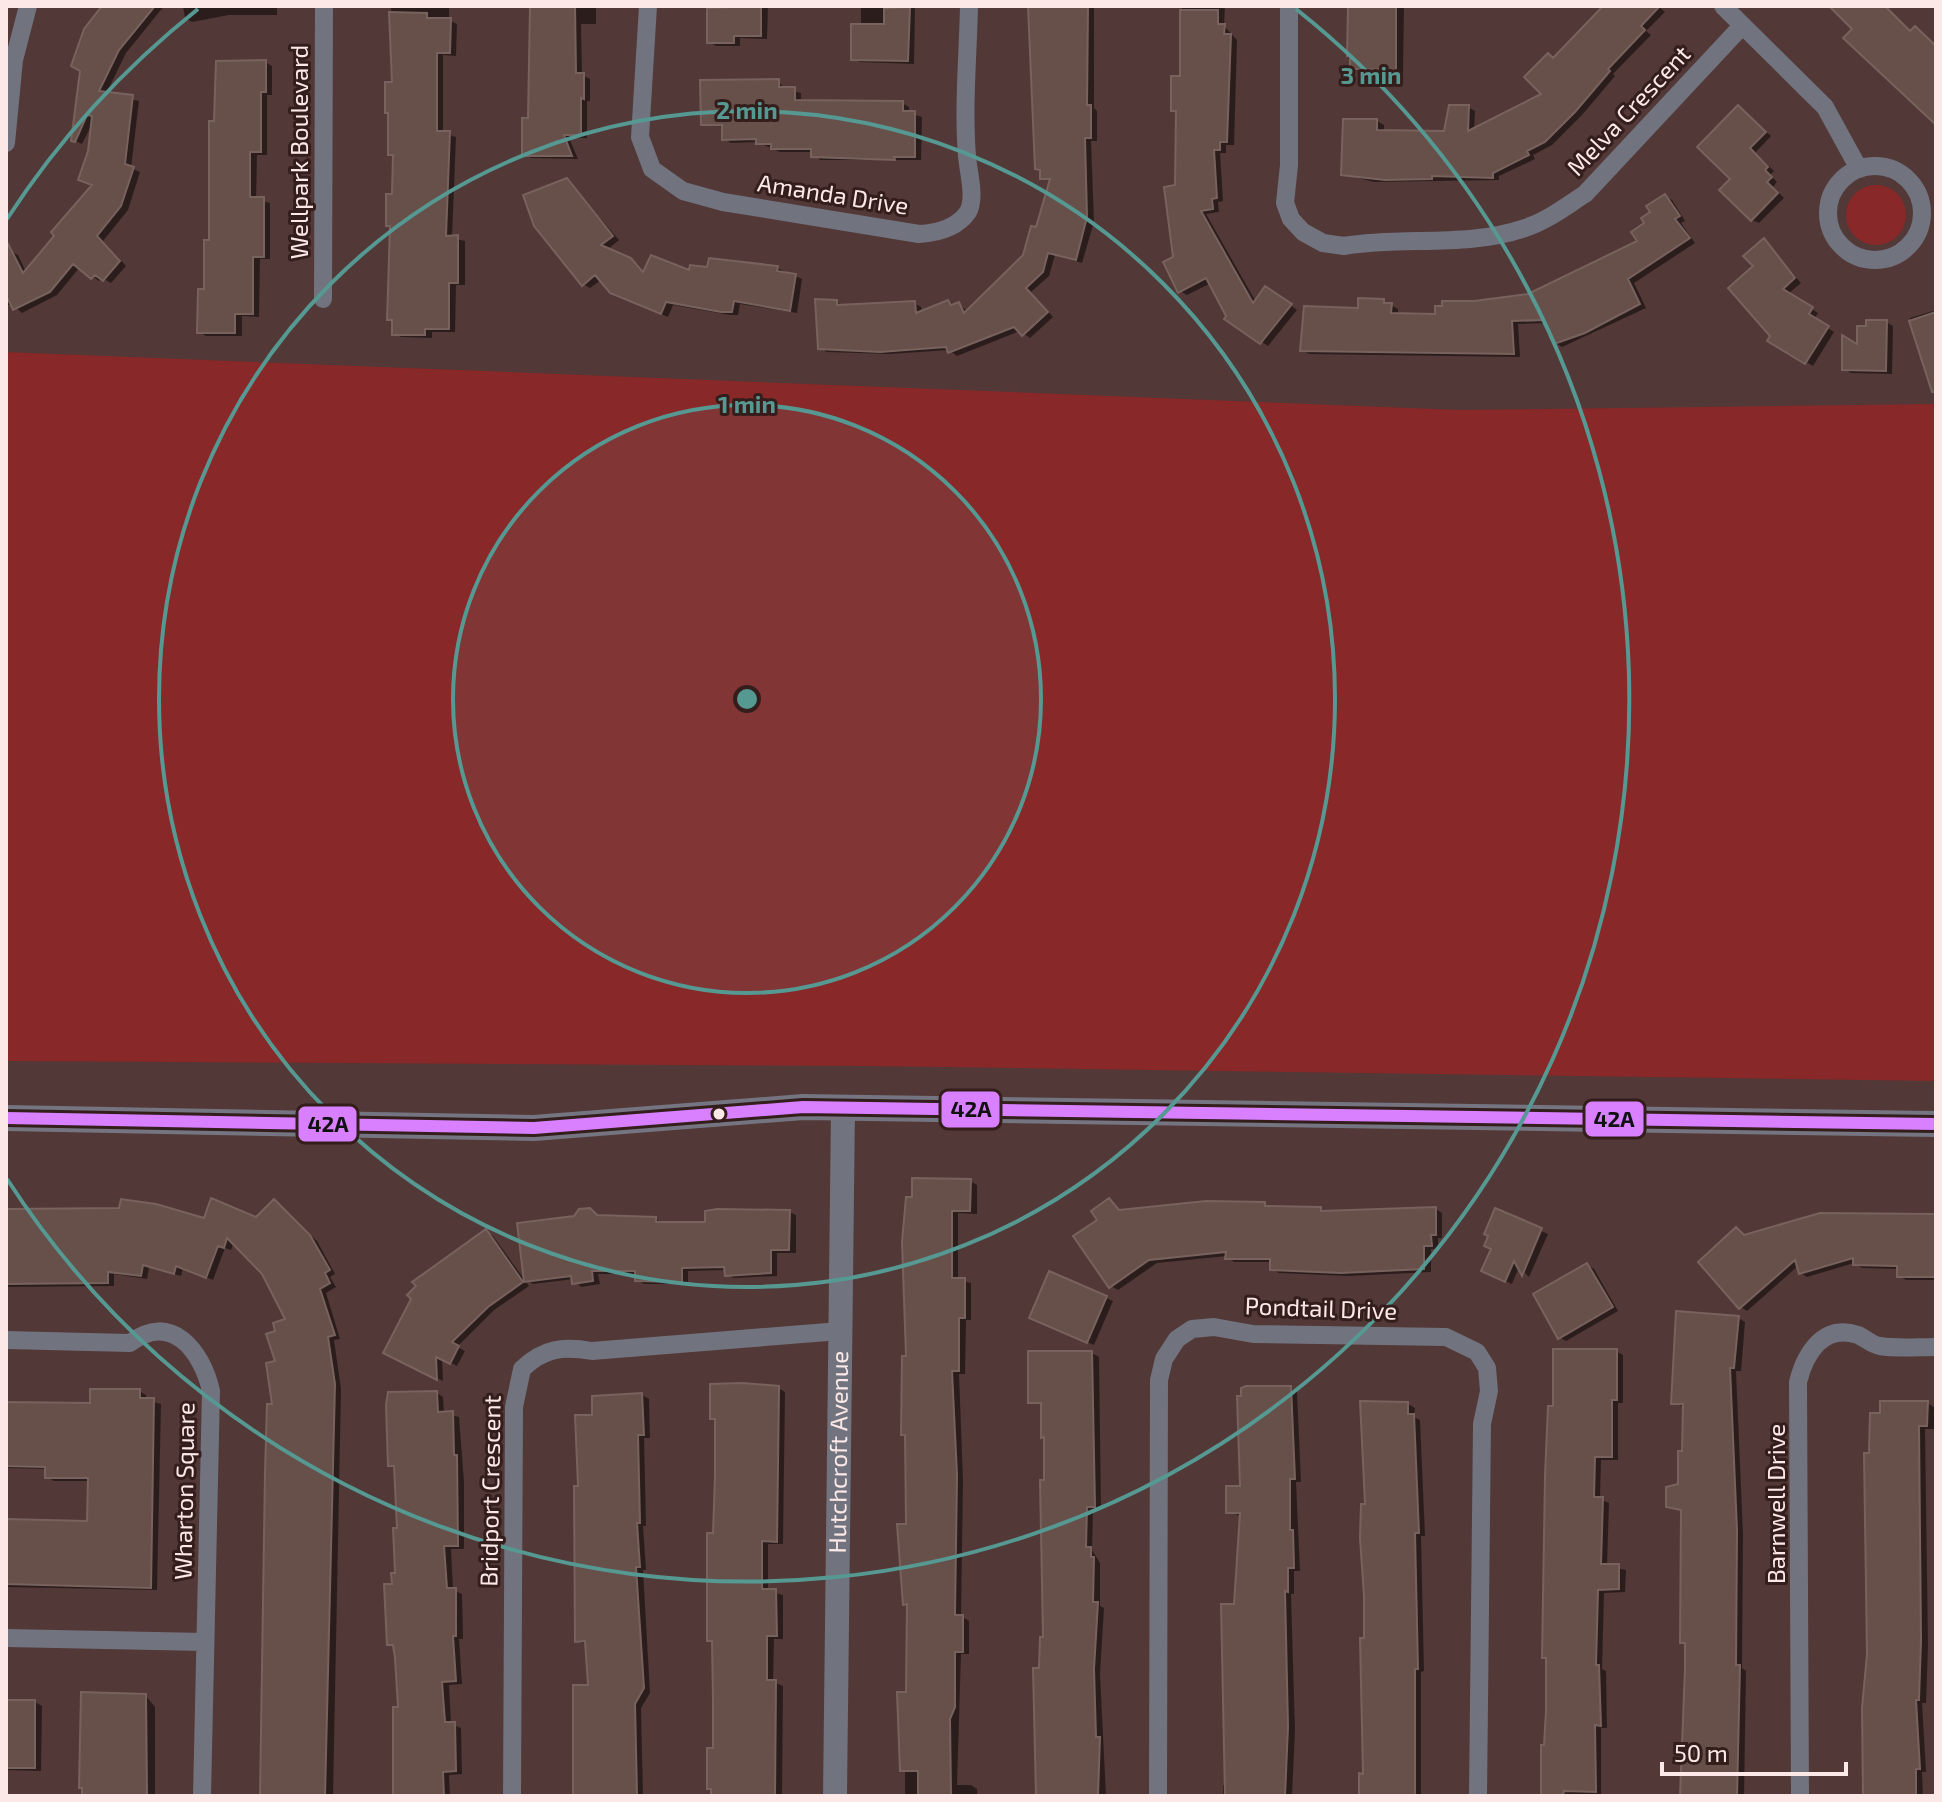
<svg xmlns="http://www.w3.org/2000/svg" width="1942" height="1802" viewBox="0 0 1942 1802" font-family="'Exo 2',sans-serif">
<style>
.green{fill:#882828}
.shadow{fill:#0007}
.building{fill:#67504a;stroke:#78625e;stroke-width:2}
.lines{fill:none;stroke-linecap:round;stroke-linejoin:round}
.minor{stroke:#71737f;stroke-width:18}
.tertiary{stroke:#71737f;stroke-width:24}
.secondary{stroke:#757481;stroke-width:26}
.bus-1-casing{stroke:#341e1c;stroke-width:18}
.bus-1{stroke:#d880ff;stroke-width:12}
.ring{fill:none;stroke:#569892;stroke-width:4}
.bus-dot{fill:#fce9e7;stroke:#341e1c;stroke-width:3}
.labels{text-anchor:middle;stroke-width:6;stroke-linejoin:round;paint-order:stroke}
.street-label{font-size:24px;fill:#fce9e7;stroke:#341e1c}
.centre{fill:#569892;stroke:#341e1c;stroke-width:4}
.ring-label{font-size:24px;text-anchor:middle;font-weight:bold;fill:#569892;stroke:#341e1c;stroke-width:6;stroke-linejoin:round;paint-order:stroke}
.line-badge{stroke:#341e1c;stroke-width:3}
.pale-badge-label{font-size:22px;text-anchor:middle;font-weight:bold;fill:#111}
</style>
<rect width="100%" height="100%" fill="#523836"/>
<path class="green" d="M1846 215a30 30 0 1 1 60 0a30 30 0 1 1-60 0Z
M6,352L1460,410L1936,404V1081L868,1066L6,1061Z"/>
<path class="shadow" d="M106,6H164L126,53L106,94L139,101L131,168L140,172L128,210L103,241L126,266L111,283L102,278L99,281L80,267L57,295L22,313L13,305H6V254L11,252L18,255L26,272L94,185L90,151L93,122L82,144L73,140Z
M183,6H277V15H229L192,22L185,18Z
M391,6H449V20L457,24L456,56L443,55V133L456,137L452,238L465,241V285H456L455,332H432V338L401,337L394,333V322L389,319L392,228L388,225L394,196L395,157L390,154L394,84Z
M532,6H596V24H581L582,75L590,79V101H587V138H569L578,159L531,158L524,155L530,120Z
M709,6H768L767,39L740,38V46H716L709,42Z
M861,6H915L914,64L860,62L853,59L861,26Z
M1029,6H1094V108L1097,111V141H1091L1094,222L1082,263L1055,255L1049,276L1031,292L1053,317L1030,338L1020,331L957,356L949,350L889,354L827,352L820,348L836,302L844,306L914,303L921,307L922,313L948,302L959,304L968,312L1025,256L1038,230L1052,182L1042,178V172L1037,168Z
M1182,6H1225L1224,26L1237,40L1234,145H1226V153H1220L1223,201L1218,202L1219,212L1206,214L1256,302L1272,292L1297,310L1268,346L1226,318L1211,283L1187,295L1180,291L1176,258L1178,113L1173,110L1182,78Z
M1350,6H1404L1403,73L1359,72L1352,68Z
M1605,6H1658L1665,12L1646,31L1651,35L1613,74L1615,76L1582,115L1552,145L1533,155L1535,159L1499,176V180L1374,182L1343,174L1377,121L1384,125V132L1445,133L1468,107L1475,111L1474,130L1544,95L1555,59Z
M265,62L272,66V95H267V155H257L256,199L270,203V259H260L259,317L242,316V336H206L199,332L211,242L216,123Z
M778,81L785,89L801,93V102L902,103L909,107V113L922,117L921,160H820L813,152H780L757,142L731,143L724,139V127L703,123Z
M1738,107L1771,136L1755,153L1774,171L1770,175L1777,182L1773,187L1784,198L1759,223L1752,220L1733,179Z
M567,180L619,240L607,250L638,264L645,273L777,268L802,279L797,313L740,304L738,315H730L673,305L668,317L619,296L601,280L590,288L583,284Z
M1665,196L1672,200L1685,221L1681,223L1695,243L1634,283L1646,308L1562,347L1556,343L1548,323L1518,324L1520,357L1309,354L1302,350L1360,310L1383,301L1398,309V315L1437,316L1475,303L1528,296L1640,242L1652,212Z
M1764,240L1801,283L1788,294L1818,313L1814,319L1834,332L1813,366L1770,340L1773,336Z
M1936,310V376L1927,372L1910,318Z
M1886,322L1893,326L1892,374L1851,373L1844,369L1859,347Z
M970,1181L977,1185V1214L958,1213V1280L971,1283V1320H966L965,1374H959L963,1480L961,1616L969,1621V1654H961L957,1785H971L977,1789V1796H905V1771L902,1769L908,1694L909,1606L905,1603L908,1526L907,1436L903,1434L909,1358L904,1242Z
M1109,1201L1122,1211L1264,1204L1272,1208L1321,1209L1327,1212L1436,1209L1442,1213V1238H1438V1249H1431V1272L1349,1276L1279,1273L1272,1269V1262H1234L1227,1256L1157,1263L1118,1290L1111,1286L1100,1220Z
M274,1202L317,1241L335,1274L330,1277L336,1287L326,1293L340,1339L334,1340L341,1389L333,1796H263L277,1332L288,1320L264,1273L234,1242L231,1250L225,1248L213,1280L183,1268L181,1276L149,1267L147,1279L114,1274V1286L6,1287V1211L205,1221L257,1219Z
M589,1210L599,1217L656,1219L664,1224H707L789,1212L796,1215V1253H777V1276L733,1278L727,1270L688,1271V1284H644L637,1280V1274H598L600,1284L581,1287L574,1279L533,1284L526,1280L575,1218Z
M1496,1211L1548,1234L1529,1277L1519,1267L1512,1284L1490,1274Z
M1936,1216V1280H1906L1899,1276V1269L1862,1268L1854,1263L1807,1277L1800,1273L1798,1266L1747,1311L1741,1307L1737,1230L1746,1237Z
M486,1232L493,1236L529,1286L494,1310L457,1347L465,1351L457,1366L442,1358L443,1381L386,1352Z
M1587,1265L1594,1269L1618,1311L1566,1341L1559,1337Z
M1050,1273L1113,1301L1094,1345L1038,1321Z
M1738,1318L1745,1322L1741,1371H1736L1743,1534L1742,1668L1746,1671L1744,1796H1682L1687,1645L1682,1642L1683,1511L1668,1506L1680,1485L1685,1407L1673,1403Z
M1616,1351L1623,1355V1403H1618V1460H1601L1600,1499L1609,1503L1607,1566L1626,1570L1625,1592L1604,1593L1602,1669L1606,1671L1607,1728H1601V1796H1543L1555,1408Z
M1092,1353L1099,1357L1101,1510H1093L1092,1550L1100,1563V1606L1104,1608L1100,1674L1106,1796H1036L1035,1670H1041L1045,1638L1046,1482L1043,1405L1030,1401Z
M778,1388L785,1392L783,1544H768V1591L783,1595V1639H774L773,1682L783,1686L782,1796H712L714,1643L709,1640L717,1421L712,1418Z
M1290,1388L1297,1392L1301,1482H1296L1300,1571H1294V1594H1291L1295,1731L1292,1796H1223V1785H1227L1236,1566L1241,1562V1516L1228,1512Z
M139,1391L146,1395V1400L161,1404L157,1590L6,1587V1521L89,1523L90,1481H54L47,1477V1469L6,1468V1403L91,1405Z
M437,1393L443,1397L444,1413L459,1417L464,1482V1549H451L453,1590L462,1594L463,1639H459L462,1684L449,1685L451,1724L461,1728L462,1774L449,1775L450,1796H394L393,1756H398L400,1709L396,1648L389,1644L399,1530L396,1468L390,1465Z
M642,1395L649,1399L650,1438H644L646,1526H643L646,1570H643L650,1693L641,1708L643,1796H576L575,1687H590L587,1644L577,1641L580,1487L594,1417Z
M1927,1403L1934,1407V1429H1925L1928,1645L1926,1703H1922L1926,1772H1922L1923,1796H1864L1871,1455Z
M1408,1404L1415,1408L1414,1417L1420,1420L1425,1536H1421L1424,1671L1421,1672V1796H1361L1365,1776L1367,1506Z
M146,1696L155,1707V1796H84V1789Z
M6,1701L35,1702L42,1706L41,1771L6,1770Z"/>
<path class="building" d="M102,6H155L119,50L99,91L133,95L125,164L134,167L121,206L97,236L120,261L103,281L95,275L91,279L73,264L50,292L13,310L6,295V240L23,273L54,236L51,232L92,185L78,180L88,151L92,116L87,115L75,142L71,141L80,71L71,66L84,29Z
M530,6H575L576,73H584V99L581,98V135H564L572,156H522V118H528Z
M761,6V36H734V43H707V8Z
M1028,6H1088L1087,105H1091V138H1085L1087,217L1076,260L1048,253L1043,272L1026,288L1048,312L1022,336L1014,327L948,353L946,347L880,352L818,349L815,299L837,300V305L915,301L916,313L948,300L951,305L959,302L964,313L1023,255L1031,226L1036,227L1050,179H1040V170L1035,169Z
M1348,6H1396V70L1350,69V55L1347,56Z
M1603,6H1660L1641,26L1645,30L1608,69L1610,71L1575,112L1545,142L1527,151L1529,155L1493,173V178L1432,176V179L1385,180L1341,175L1343,119H1377V130L1444,131L1449,105H1469L1468,131L1541,94L1524,77L1548,53L1553,58Z
M1829,6H1885L1910,31L1915,26L1936,46V125L1843,38L1852,29Z
M910,7L908,61L851,60V24H884V8Z
M1180,10H1218V24H1225L1224,34H1231L1227,142H1220V150H1214L1217,198L1212,199L1213,209L1201,211L1253,303L1265,286L1292,304L1260,344L1224,319L1226,316L1206,278L1178,293L1163,262L1173,257L1164,187L1175,185L1176,111H1171V76H1180Z
M389,12L427,13V18H451L450,53H437V131H450L446,236L458,235V283H449V329H425V335H392V320H387L390,226H386V194H392L393,155H388V113H385V82H392Z
M266,60V92H261V152H250V197H264V257H253V314H235V333H197L198,289H204V240H209V121H214L216,61Z
M779,79V87H795V100L903,101V111H915V157H894L895,160L811,157V149H771V144H756V139L722,140V125H701L700,80Z
M1738,105L1766,132L1750,148L1768,167L1765,170L1772,177L1767,182L1778,193L1751,221L1719,190L1730,179L1697,147Z
M567,178L613,236L601,245L631,258L643,272L651,255L689,270L690,265L707,267L709,258L778,266L777,271L796,274L790,311L734,301L732,312H721L666,302L661,314L610,293L595,275L582,286L534,226L523,195Z
M1665,194L1680,216L1675,219L1690,238L1628,279L1640,304L1585,333L1554,344L1544,320L1512,321L1514,354L1300,351L1304,306L1358,308V298L1384,299V303H1392L1391,313L1435,314V306H1442V301H1474L1528,294L1637,241L1631,232L1644,223L1641,218L1650,212L1646,206Z
M1764,238L1795,278L1783,289L1813,307L1809,314L1829,326L1805,364L1767,341L1770,336L1728,288L1753,266L1743,256Z
M1936,312V392H1932L1909,321Z
M1866,320H1887L1886,371L1842,370V335L1857,344V326H1866Z
M912,1178L971,1179L970,1211H952V1278H965V1318H959V1371H952L957,1475L955,1615H963V1652H955V1707L950,1719L951,1796H918V1771H900L897,1692H906L907,1604L903,1605L897,1524H906L905,1435H901L902,1356H906L902,1242L906,1197H912Z
M211,1198L256,1217L274,1199L310,1235L330,1270L325,1273L330,1283L320,1289L335,1335L328,1337L335,1384L325,1796H260L265,1472L267,1404H272L266,1363L275,1361L266,1334L275,1331L273,1323L285,1319L262,1274L227,1238L224,1248L218,1246L206,1278L176,1266L174,1274L143,1265L141,1276L108,1272V1283L6,1284V1209L119,1208L121,1199L156,1204L204,1218Z
M1109,1198L1119,1210L1206,1201L1265,1202V1206L1321,1207V1211L1436,1207V1235H1431L1432,1246H1424V1269L1341,1273L1270,1270V1259H1225L1226,1252L1149,1260L1109,1288L1073,1236L1097,1220L1091,1211Z
M590,1208L597,1215L656,1217V1222H705V1211L717,1209L790,1210L789,1250H771V1273L725,1276L724,1267L682,1268V1282L635,1281V1271H592L593,1281L572,1284L571,1276L524,1282L517,1223L574,1216L579,1209Z
M1495,1208L1542,1228L1522,1276L1514,1261L1505,1282L1481,1271L1491,1249L1484,1246L1488,1236L1484,1234Z
M1820,1213L1936,1214V1277H1897V1266L1853,1265V1258L1799,1274L1795,1260L1739,1309L1698,1262L1736,1227L1744,1235Z
M486,1229L523,1282L488,1307L452,1342L459,1346L450,1364L436,1357L437,1380L383,1353L411,1299L407,1295L416,1286L412,1282Z
M1587,1263L1613,1307L1558,1339L1533,1294Z
M1049,1271L1107,1296L1087,1343L1029,1318Z
M1676,1311L1739,1316L1734,1368H1730L1737,1530L1736,1665H1740L1737,1796H1680L1685,1668V1643H1680L1681,1510L1666,1507V1487L1678,1484V1451H1682L1683,1404H1671Z
M1553,1349H1617V1400H1612V1457H1595L1594,1497H1603L1601,1564H1619V1589L1598,1590L1596,1665H1599L1601,1726L1595,1725L1596,1792L1564,1791L1563,1795H1541V1745H1544L1546,1711V1658H1542L1545,1476L1548,1406H1553Z
M1028,1351H1092L1095,1507H1087L1086,1547H1091V1557H1094L1093,1602H1098L1094,1669L1096,1737H1100L1098,1796H1036L1033,1668H1039L1040,1637H1043L1040,1480H1044V1437L1041,1438V1403H1028Z
M742,1383L779,1386L777,1542L762,1541V1589H776L777,1636H767V1680H776L775,1796H711V1789H707V1748H713V1700L712,1641H707V1533H713L715,1476V1419H710V1384Z
M1246,1386H1291L1295,1479H1290V1530H1293L1294,1568H1288V1592L1285,1591L1288,1727L1285,1796H1225L1221,1604H1234L1240,1513H1226V1486H1240L1237,1396H1241V1388Z
M90,1389H140V1398H154L151,1588L6,1584V1519L87,1521L88,1478H45V1467L6,1466V1402L90,1403Z
M437,1391L438,1412L453,1411L454,1455H457L458,1546H444L447,1588H456V1636H453L456,1681L442,1682L445,1722H455L456,1771L443,1772L444,1796H393V1707H398L395,1658L393,1645H387L384,1584H392L391,1573H395L393,1528H397L394,1466H388L386,1405L388,1392Z
M642,1393L644,1435H638L640,1523H637L640,1567H636L644,1688L635,1704L637,1795L573,1796V1685H588L585,1641L575,1642L574,1486H578L575,1415H592V1396Z
M1360,1401L1408,1402V1414H1414L1419,1533H1415L1418,1669H1415V1796H1359V1773L1363,1774L1360,1638H1364V1596L1360,1538L1361,1504H1365Z
M1880,1401H1928L1927,1426H1919L1921,1640L1919,1700H1916L1920,1769H1916V1796H1863L1862,1708L1867,1654L1864,1453H1869L1870,1413H1880Z
M81,1692L146,1694L147,1796H82V1788H79Z
M6,1700H35V1768H6Z"/>
<g class="lines">
<path class="minor" d="M648,6L640,137L652,169L683,191L723,202L919,234C937,233 957,228 968,212C976,198 968,171 967,156C963,107 968,55 969,6
M1289,6V165L1285,203L1291,219L1303,232L1323,243L1344,246C1404,236 1466,248 1525,228C1547,221 1566,206 1585,194L1741,27
M1723,6L1825,107L1859,169
M6,143L14,60L28,6
M1828 213a47 47 0 1 1 94 0a47 47 0 1 1-94 0Z
M323,299L324,6
M6,1340L130,1343C171,1311 202,1351 211,1391L202,1796
M6,1638L205,1642
M512,1796L514,1407L522,1369C544,1348 563,1346 592,1351L840,1331
M1158,1796L1159,1380L1164,1359L1177,1339L1192,1329L1214,1327L1253,1334L1446,1337L1477,1352L1487,1368L1489,1391L1482,1424L1478,1796
M1800,1796L1798,1382C1805,1354 1823,1323 1858,1335C1865,1338 1872,1345 1880,1346C1898,1349 1918,1347 1936,1347"/>
<path class="tertiary" id="s1" d="M835,1796L843,1108"/>
<path class="secondary" d="M6,1118L534,1128L803,1107L1936,1124"/>
<g class="bus-1-casing">
<path id="bus-1" d="M6,1118L534,1128L803,1107L1936,1124"/>
</g>
<use href="#bus-1" class="bus-1"/>
</g>
<circle cx="747" cy="699" r="294" fill="#569892" fill-opacity=".12"/>
<g class="ring">
<circle cx="747" cy="699" r="294"/>
<circle cx="747" cy="699" r="588"/>
<path d="M7 219A882 882 0 0 1 198 9M1296 9A882 882 0 1 1 7 1179"/>
</g>
<circle class="bus-dot" cx="719" cy="1114" r="7"/>
<g class="labels">
<g class="street-label">
<text transform="translate(1629 111) rotate(-47)" y="8">Melva Crescent</text>
<text transform="translate(300 152) rotate(-90)" y="8">Wellpark Boulevard</text>
<text transform="translate(833 195) rotate(9)" y="8">Amanda Drive</text>
<text transform="translate(1321 1309) rotate(2)" y="8">Pondtail Drive</text>
<text dy="8" stroke="none"><textPath href="#s1" startOffset="344">Hutchcroft Avenue</textPath></text>
<text transform="translate(185 1491) rotate(-89)" y="8">Wharton Square</text>
<text transform="translate(491 1491) rotate(-89)" y="8">Bridport Crescent</text>
<text transform="translate(1777 1504) rotate(-90)" y="8">Barnwell Drive</text>
</g>
</g>
<circle cx="747" cy="699" r="12" class="centre"/>
<g class="ring-label">
<text x="1371" y="84">3 min</text>
<text x="747" y="119">2 min</text>
<text x="747" y="413">1 min</text>
</g>
<g class="line-badge">
<rect x="940" y="1090" width="61" height="39" rx="8" fill="#d880ff"/>
<rect x="1584" y="1100" width="61" height="38" rx="8" fill="#d880ff"/>
<rect x="297" y="1105" width="61" height="38" rx="8" fill="#d880ff"/>
</g>
<g class="pale-badge-label">
<text x="971" y="1117">42A</text>
<text x="1614" y="1127">42A</text>
<text x="328" y="1132">42A</text>
</g>
<rect width="1942" height="1802" fill="none" stroke="#fce9e7" stroke-width="16"/>
<path d="M1662 1762v12h184v-12" fill="none" stroke="#fce9e7" stroke-width="4"/>
<text x="1674" y="1762" font-size="24" fill="#fce9e7" stroke="#341e1c" stroke-width="6" paint-order="stroke">50 m</text>
</svg>
